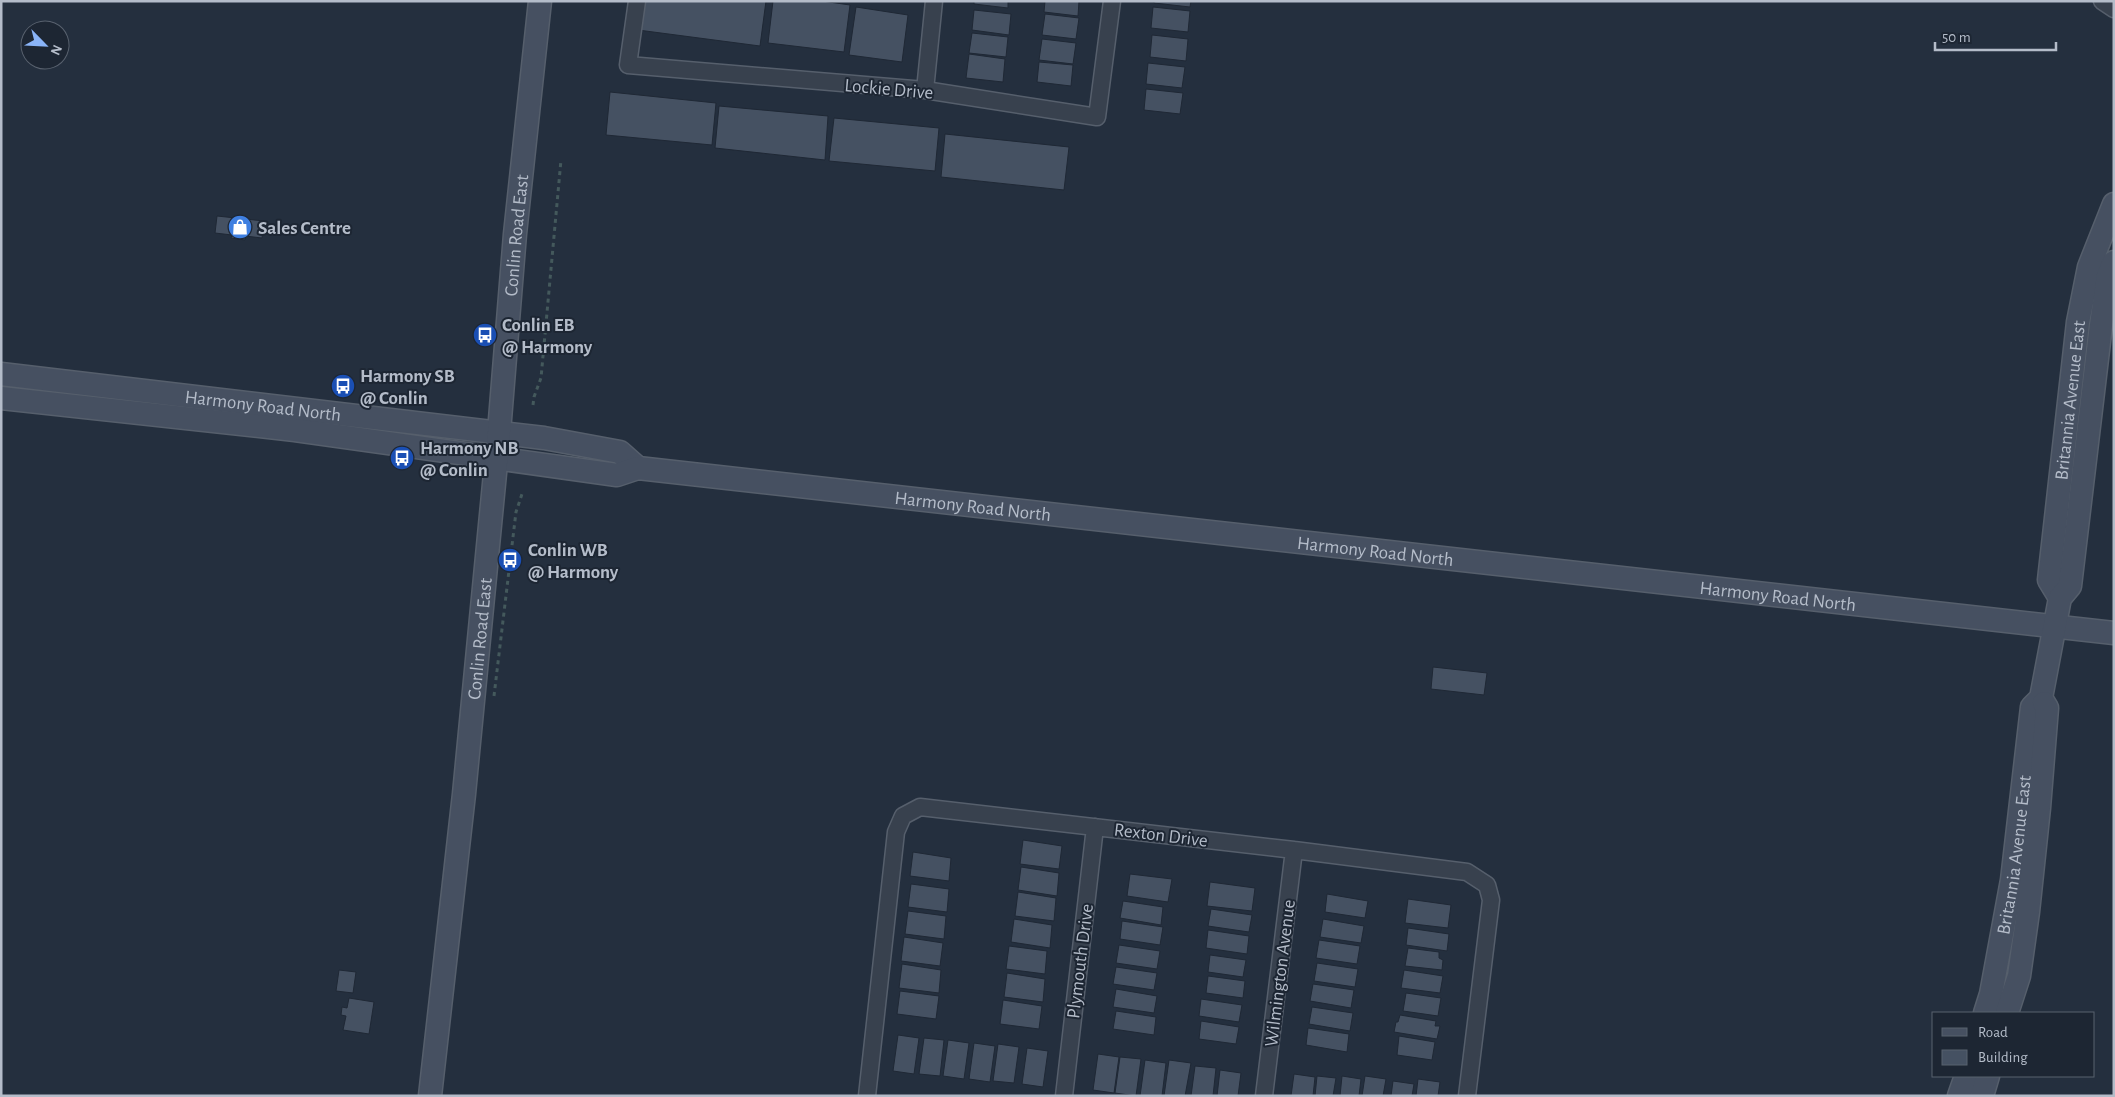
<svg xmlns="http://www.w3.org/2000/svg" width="2115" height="1097" viewBox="0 0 2115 1097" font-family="'Alegreya Sans',sans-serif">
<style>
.building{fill:#455162;stroke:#1f2835}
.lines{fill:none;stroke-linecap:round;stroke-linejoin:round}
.street-casing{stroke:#565f6c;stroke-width:19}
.secondary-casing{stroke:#565f6c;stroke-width:25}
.path{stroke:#44595c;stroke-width:3;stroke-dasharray:4 4;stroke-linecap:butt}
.street{stroke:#38414e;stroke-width:16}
.secondary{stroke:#465061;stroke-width:22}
.labels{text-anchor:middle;stroke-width:4;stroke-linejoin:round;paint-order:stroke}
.street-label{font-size:19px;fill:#b4bcc9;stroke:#1d2633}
.poi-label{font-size:19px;font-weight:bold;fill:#b4bcc9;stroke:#1d2633;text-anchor:start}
</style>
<rect width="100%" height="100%" fill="#242f3e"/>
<path class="building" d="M642,1H766L760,46L638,30Z
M773,1H822L850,5L844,52L768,43Z
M974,1H1008V8L974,4Z
M1045,1H1079L1078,16L1044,12Z
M1154,1H1191L1190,7L1154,3Z
M856,7L908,15L902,62L849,55Z
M1153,7L1190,11L1188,32L1151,28Z
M974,10L1011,14L1009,35L972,30Z
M1045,14L1079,18L1076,39L1042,35Z
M972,33L1008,37L1006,57L969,53Z
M1152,35L1188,39L1186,61L1150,57Z
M1042,39L1076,43L1073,64L1039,60Z
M969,54L1005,59L1003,82L966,78Z
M1039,62L1073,65L1071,86L1037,82Z
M1148,63L1185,67L1182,88L1146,84Z
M1146,89L1183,93L1180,114L1144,110Z
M610,92L716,103L712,145L606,135Z
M719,106L828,116L825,160L715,148Z
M834,118L939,128L935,171L829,161Z
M945,134L1069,147L1064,190L941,177Z
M217,216L264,221L262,238L245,236V240L231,238L232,235L215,233Z
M1433,667L1487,673L1484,695L1431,689Z
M1023,840L1062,846L1059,869L1020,864Z
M913,852L951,858L949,881L910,876Z
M1021,867L1059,873L1057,896L1018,890Z
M1130,874L1172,879L1168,902L1127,896Z
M1210,882L1255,888L1252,911L1207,906Z
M911,884L949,889L947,912L908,907Z
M1018,892L1056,898L1054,921L1015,916Z
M1327,894L1368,901L1365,918L1325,912Z
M1408,899L1451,905L1448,928L1405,923Z
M1123,901L1163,907L1161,925L1120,918Z
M1211,909L1252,915L1249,932L1208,926Z
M908,911L946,916L944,939L905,934Z
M1014,919L1052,925L1050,948L1011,942Z
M1323,919L1364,926L1361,943L1320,937Z
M1122,921L1163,927L1160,945L1120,939Z
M1408,928L1449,934L1447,951L1406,945Z
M1208,930L1249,936L1247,954L1206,948Z
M904,937L943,943L940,966L901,961Z
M1319,940L1360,946L1357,964L1316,958Z
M1119,945L1160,951L1157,969L1116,963Z
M1009,946L1047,951L1045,974L1006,969Z
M1408,948L1439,952V958L1443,960L1442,970L1405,966Z
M1210,955L1246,960L1243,977L1208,972Z
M1317,963L1358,969L1355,987L1314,981Z
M902,964L941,970L939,993L899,988Z
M1116,967L1157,973L1154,990L1113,984Z
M339,970L356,972L353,993L336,991Z
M1404,970L1443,976L1440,993L1401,988Z
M1007,973L1045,979L1043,1002L1004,997Z
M1208,976L1245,981L1243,998L1206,993Z
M1313,984L1354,990L1351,1008L1310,1001Z
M1116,989L1157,996L1154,1013L1113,1007Z
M900,991L939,996L936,1019L897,1014Z
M1406,993L1441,998L1438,1016L1403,1011Z
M349,998L374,1002L369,1034L343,1030L346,1016L341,1015L342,1007L347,1008Z
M1201,999L1242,1005L1239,1022L1199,1016Z
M1003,1000L1042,1006L1039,1029L1000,1024Z
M1312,1007L1353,1013L1350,1031L1309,1024Z
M1116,1011L1156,1017L1154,1035L1113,1029Z
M1400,1015L1436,1021L1435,1026H1440L1437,1039L1394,1032L1396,1022H1398Z
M1201,1021L1239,1027L1236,1044L1199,1039Z
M1308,1028L1349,1034L1347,1052L1306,1045Z
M898,1035L919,1038L914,1074L893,1071Z
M1399,1036L1435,1042L1432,1060L1397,1055Z
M924,1038L944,1040L940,1076L919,1074Z
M948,1040L969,1043L964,1079L943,1076Z
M974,1043L995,1046L990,1082L969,1079Z
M998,1044L1019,1047L1014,1083L993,1081Z
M1027,1048L1048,1051L1043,1087L1022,1084Z
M1098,1054L1119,1057L1114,1093L1093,1090Z
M1120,1057L1141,1059L1136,1096L1115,1093Z
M1145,1060L1166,1063L1162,1096H1140Z
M1169,1060L1191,1063L1185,1096H1164Z
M1195,1066L1216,1068L1213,1096H1191Z
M1220,1070L1241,1073L1238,1096H1217Z
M1294,1074L1315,1077L1313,1096H1291Z
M1317,1076L1336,1078L1333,1096H1315Z
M1342,1076L1361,1079L1359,1096H1340Z
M1365,1076L1386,1079L1383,1096H1362Z
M1418,1079L1440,1082L1438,1096H1416Z
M1393,1081L1414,1084L1412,1096H1391Z"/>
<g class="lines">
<g class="street-casing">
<path id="street" d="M637,1L628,65L925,90L1097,117L1112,1
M2102,1L2114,9
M925,90L934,1
M867,1096L896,832L903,816L920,807L1294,850L1467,872L1487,885L1491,900L1467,1096
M1064,1096L1095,827
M1264,1096L1294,850"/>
</g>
<g class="secondary-casing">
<g id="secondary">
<path id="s1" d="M1,374L544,438L620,452L638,468"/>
<path id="s2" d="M1,398L295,430L617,475L638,468L2114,633"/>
<path id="s3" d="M2060,598L2049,580L2078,322L2089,267L2114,204"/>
<path id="s4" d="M1985,1013L1991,994L2012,880L2032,707L2041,698L2060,598L2070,586L2101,325L2108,275L2114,262"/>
<path d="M2007,1013L2019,976L2028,912L2039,808L2047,708L2044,703"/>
<path id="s5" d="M430,1096L464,794L499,432L515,234L540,1"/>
<path d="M1959,1096L1966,1076"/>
<path d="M1982,1096L1988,1076"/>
</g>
</g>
<path class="path" d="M533,405L534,397L541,378L561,160
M494,696L516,512L522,494"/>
<use href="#street" class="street"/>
<use href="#secondary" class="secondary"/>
</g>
<defs>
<g id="shop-disc" transform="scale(1.25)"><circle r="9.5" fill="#3f7fe0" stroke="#1d2633"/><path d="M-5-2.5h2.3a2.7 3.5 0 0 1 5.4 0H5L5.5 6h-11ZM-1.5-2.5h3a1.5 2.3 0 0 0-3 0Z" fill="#fff"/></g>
<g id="bus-disc" transform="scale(1.25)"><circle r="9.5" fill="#1a4fb4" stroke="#1d2633"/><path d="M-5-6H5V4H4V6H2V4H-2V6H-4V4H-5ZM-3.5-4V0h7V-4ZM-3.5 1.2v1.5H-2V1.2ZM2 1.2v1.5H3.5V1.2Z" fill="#fff"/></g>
</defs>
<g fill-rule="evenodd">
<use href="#shop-disc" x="240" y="227"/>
<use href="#bus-disc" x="485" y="335"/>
<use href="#bus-disc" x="343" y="386"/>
<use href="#bus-disc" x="402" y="458"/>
<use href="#bus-disc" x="510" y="560"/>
</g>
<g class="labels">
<g class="street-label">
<text transform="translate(889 88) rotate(5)" y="7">Lockie Drive</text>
<text dy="7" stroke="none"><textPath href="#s5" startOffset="865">Conlin Road East</textPath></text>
<text dy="7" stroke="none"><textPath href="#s3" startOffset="202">Britannia Avenue East</textPath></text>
<text dy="7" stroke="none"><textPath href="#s1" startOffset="264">Harmony Road North</textPath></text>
<text dy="7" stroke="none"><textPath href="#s2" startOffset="980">Harmony Road North</textPath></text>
<text dy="7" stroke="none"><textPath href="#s2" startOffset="1385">Harmony Road North</textPath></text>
<text dy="7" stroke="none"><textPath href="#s2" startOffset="1790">Harmony Road North</textPath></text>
<text dy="7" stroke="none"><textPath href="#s5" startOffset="460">Conlin Road East</textPath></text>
<text transform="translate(1161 834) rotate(7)" y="7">Rexton Drive</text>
<text dy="7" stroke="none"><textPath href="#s4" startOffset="161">Britannia Avenue East</textPath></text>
<text transform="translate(1079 961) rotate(-83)" y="7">Plymouth Drive</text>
<text transform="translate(1279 973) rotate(-83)" y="7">Wilmington Avenue</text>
</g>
<g class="poi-label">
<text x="258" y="234">Sales Centre</text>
<text x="502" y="331">Conlin EB<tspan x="502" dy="22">@ Harmony</tspan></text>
<text x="360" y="382">Harmony SB<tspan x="360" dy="22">@ Conlin</tspan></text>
<text x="420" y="454">Harmony NB<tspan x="420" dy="22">@ Conlin</tspan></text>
<text x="528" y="556">Conlin WB<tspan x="528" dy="22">@ Harmony</tspan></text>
</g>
</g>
<rect width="2115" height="1097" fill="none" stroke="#b4bcc9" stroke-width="5"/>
<rect x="1932" y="1012" width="162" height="65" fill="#1d2633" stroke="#59626f"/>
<rect x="1942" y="1028" width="25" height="8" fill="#465061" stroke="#59626f"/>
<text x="1978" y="1037" font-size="15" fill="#b4bcc9">Road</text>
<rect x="1942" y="1050" width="25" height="15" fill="#455162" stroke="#59626f"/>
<text x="1978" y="1062" font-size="15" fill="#b4bcc9">Building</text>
<g transform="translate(45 45) rotate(114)"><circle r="24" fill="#1d2633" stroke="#59626f"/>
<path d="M0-4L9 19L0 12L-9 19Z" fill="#8ab4f8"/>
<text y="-8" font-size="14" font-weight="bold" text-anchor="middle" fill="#b4bcc9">N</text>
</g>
<path d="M1935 42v8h121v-8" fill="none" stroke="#b4bcc9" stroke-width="2.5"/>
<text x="1942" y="42" font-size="15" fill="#b4bcc9" stroke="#1d2633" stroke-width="4" paint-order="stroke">50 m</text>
</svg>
